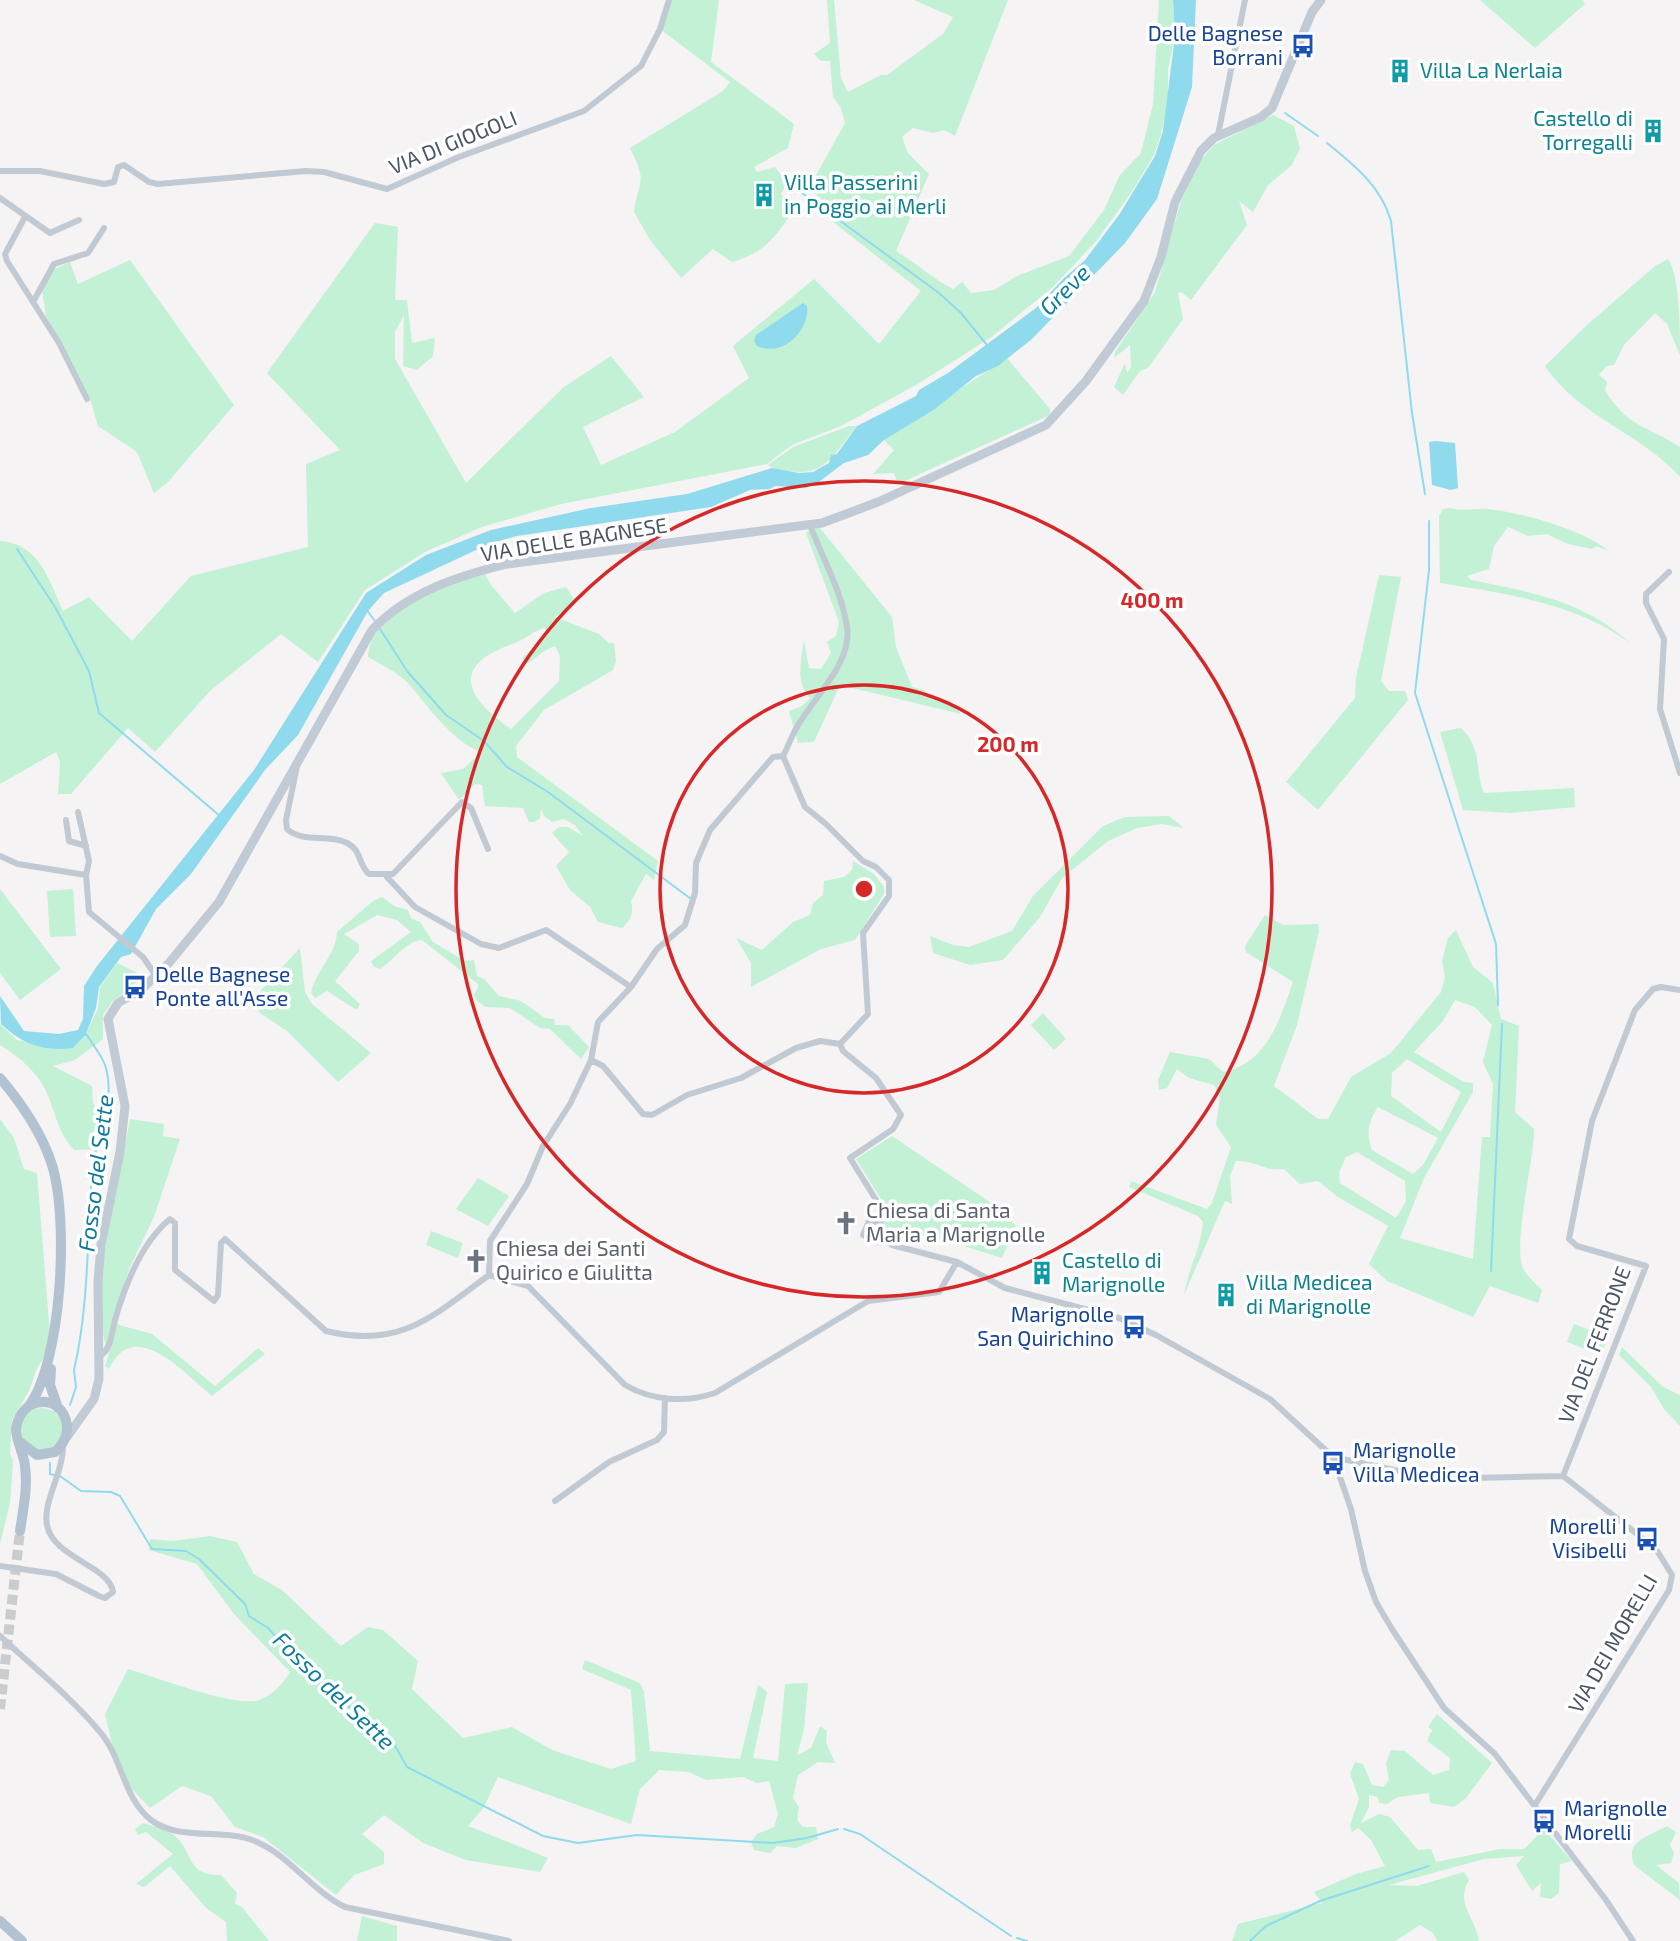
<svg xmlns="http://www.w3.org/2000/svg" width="1680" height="1941" viewBox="0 0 1680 1941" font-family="'Exo 2',sans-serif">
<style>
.green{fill:#c3f1d5;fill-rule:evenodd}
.water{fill:#90daee}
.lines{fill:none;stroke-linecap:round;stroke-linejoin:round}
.stream{stroke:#90daee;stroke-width:2}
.primary-tunnel{stroke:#caccce;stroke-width:10;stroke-dasharray:10 5;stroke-linecap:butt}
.street{stroke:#c1cad2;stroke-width:6}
.secondary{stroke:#c1cbd6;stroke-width:9}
.primary{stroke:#b3c2d1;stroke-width:10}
.ring{fill:none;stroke:#d62828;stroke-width:3.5}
.labels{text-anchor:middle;stroke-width:7;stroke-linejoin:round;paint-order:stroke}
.transit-label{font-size:21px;fill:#164399;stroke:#fff;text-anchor:end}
.culture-label{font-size:21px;fill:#0d838f;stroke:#fff;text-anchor:start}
.street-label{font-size:21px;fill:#4a5661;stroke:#fff}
.worship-label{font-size:21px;fill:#5b616d;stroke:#fff;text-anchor:start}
.water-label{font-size:23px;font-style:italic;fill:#0c7c9b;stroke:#fff}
.centre{fill:#d62828;stroke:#fff;stroke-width:3.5}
.ring-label{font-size:21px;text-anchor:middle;font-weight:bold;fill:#d62828;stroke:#fff;stroke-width:7;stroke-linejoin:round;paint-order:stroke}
</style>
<rect width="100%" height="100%" fill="#f5f3f3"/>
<path class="green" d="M669,0H719L711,62L794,124L788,148L754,167L757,172L775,167L787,183L781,194L793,211C774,239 765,252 732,262L713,249L681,278L650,240L634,212C639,177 648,184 630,148L723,91L730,82L660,29Z
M827,0H834L841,78L848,92L881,75H887L943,34L953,17L914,0H1008L955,136L944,130L933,133L913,128L902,137L908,153L929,174L896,251C916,263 932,278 953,289L962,282L971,293L994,290L1017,276L1069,256L1104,210L1120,175L1141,153L1153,104L1159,0H1173L1175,36L1168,69V102L1161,135L1154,155L1133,190L1097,240L1053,287L990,338L916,385L841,426L792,445L767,464L561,504L482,527L425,552L365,590L318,662L281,634L211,690L155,752L128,728L71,794H58L60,762L56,752L0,784V541C39,543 49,580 63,611L89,597L132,641L191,576L308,547L306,464L340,450L267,373L375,223L398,227L395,300H407L412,343L435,338L433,356L417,370L403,366L404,315L395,332V359L466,483L564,387L611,356L644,397L583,427L601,465L675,432L749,378L733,346L814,279L879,344L921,291L828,218L826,203L809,188L845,123L841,108L833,97L830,61H821L814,54L830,43Z
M1480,0H1582L1585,4L1535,48Z
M1273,115L1294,126L1300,149L1291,166L1268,185L1253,212L1239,201L1247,225L1191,300L1181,292L1178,293L1183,319L1148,368L1140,371L1123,395L1114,387L1125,363L1127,373L1131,367L1130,345L1114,358L1115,352L1155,292L1181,201L1201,160L1214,145Z
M1668,259C1680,276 1680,330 1680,355L1667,324L1655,313L1624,345L1614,365L1607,366L1599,375L1607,382L1605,390C1628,428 1646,425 1680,447V477C1641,433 1579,417 1545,366L1587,325L1655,266Z
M130,260L234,405L168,482L154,493L137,452L98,426L91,402L46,316L42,290L54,269L70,262L78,284Z
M1007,358L1050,409V415L898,484L894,473L873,474L894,450L884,440Z
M849,426H857C837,449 826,478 790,471C782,470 775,470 768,465L793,447Z
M1450,508C1464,512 1474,508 1488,509C1523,513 1581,529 1609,551L1596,546L1592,549L1568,544L1547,534L1528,536L1508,527L1494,546L1489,569L1467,576L1471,580C1530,592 1583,600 1630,643C1574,602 1506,594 1440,583L1439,516L1443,509Z
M814,527L820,528L892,617L896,647L912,687L924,690L930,699L950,701L961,714L840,685L814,742L798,743L789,711L802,706L810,698C795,682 801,660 804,640L809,668L821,669L831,653L827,642L836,636L839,622L806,533Z
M485,574L491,585L515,613L544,593L566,587L574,599L573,606L555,617L599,634L609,643H614L616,661L613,670L544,710L516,746L517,757L658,861L654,880L646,874L631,901C634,914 631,919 622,928L598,922L590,907L570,890L556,866L569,852L552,833L559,827H568L583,836L575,825L564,819L552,822L544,816L541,808L540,818L535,822H529L523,808L485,806L482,785L475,784L459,800L441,773L463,769L481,752C452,741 429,708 410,685C399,673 382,665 368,657C372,606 444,586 485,574ZM544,628L548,634L523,657L524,665C536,660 540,651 555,646L560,656L559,681L511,729C464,696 450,665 515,643C526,639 533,631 544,628Z
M1379,575L1401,577L1381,681L1389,691H1405L1408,700L1318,810L1286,782L1355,698L1356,678Z
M1461,728C1483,749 1474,769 1484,793L1574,788L1575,807L1511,813L1463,810L1440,732Z
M1169,816L1184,828L1162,824L1137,828L1108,841L1062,878L1040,917L1003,960L970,965L933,953L930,936L953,945L969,947L1012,931L1033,896L1103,826L1125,817Z
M853,861L874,874L884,887V894L855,940L821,949L751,987V963L736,938L762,950L793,922L810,915L813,903L823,895L824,881L844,877L852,870Z
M0,889L61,969L20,1000L0,973Z
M73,889L76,936L50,937L47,891Z
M382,897L394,906L408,910L411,918L420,922L433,942L465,961L474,960L477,976L484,979L499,996L521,1001L545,1018L554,1019L555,1025H568L589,1047L581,1059L550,1029L540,1028L510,1008L486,1007L477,1001L474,995L479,985L422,940C406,941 394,960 380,969L374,967L371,961L411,932L397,920L377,915L344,934L359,944V951L335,981L360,1004L357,1010L327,991L315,998L311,993C316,970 336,955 337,932L373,901Z
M1265,915L1283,925L1318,924L1319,931L1297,1025L1274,1086L1318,1119H1328L1351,1077L1391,1053L1441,992L1445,977L1442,961L1448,938L1456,930L1473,967L1493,983L1501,1019L1519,1026L1515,1112L1534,1129C1535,1158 1511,1248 1524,1270C1528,1277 1536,1284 1542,1290L1538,1303L1490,1286L1473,1317L1387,1281L1369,1264L1388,1226L1338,1197L1318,1181L1300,1184L1284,1169C1265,1172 1255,1160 1236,1161L1230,1176L1232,1204L1225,1201L1184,1295C1188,1269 1201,1248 1203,1222L1198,1216L1129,1187L1131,1181L1207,1209L1212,1203L1231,1147L1216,1125L1220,1097L1214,1085L1189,1078L1177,1069L1167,1088L1159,1090L1158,1080L1170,1052L1209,1059L1223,1072C1267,1064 1280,1019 1293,982L1246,952L1245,946ZM1455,1000L1475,1007L1492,1025L1483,1062L1493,1084L1490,1137H1482L1473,1259L1400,1238L1424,1178L1473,1092V1083L1464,1082L1414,1052L1443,1021ZM1407,1059L1461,1092L1441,1132L1391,1096L1392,1073ZM1378,1107L1438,1138L1423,1165L1413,1174L1372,1150C1366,1133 1368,1122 1378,1107ZM1357,1152L1405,1181L1406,1201L1396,1218L1340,1183L1339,1173L1346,1157Z
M300,948L305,992L312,1004L371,1053L338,1082L287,1031L260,1013L255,1004L261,990Z
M117,963L144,976L112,1002L103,1015V1039L75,1060L53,1066L92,1086L93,1103L107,1126L98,1149L74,1150C55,1130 55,1104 41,1082C30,1066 16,1055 0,1045V1024L17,1040L73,1048L86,1034L98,1008L100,987Z
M1043,1013L1066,1039L1054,1050L1031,1025Z
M0,1119L14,1138L24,1169L37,1173L51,1347L37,1368L29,1391L12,1420L10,1454L13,1461L10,1503L0,1544Z
M130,1119L164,1124L163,1136L180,1139L154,1217L129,1269L113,1319L119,1325L152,1334L215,1386L258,1348L265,1354L212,1396C184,1373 134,1315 109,1369L105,1366L109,1354C85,1301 120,1178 130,1119Z
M892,1136L1000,1209L1016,1226L1002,1258L926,1234L917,1246L885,1236L883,1202L856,1159Z
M478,1178L509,1196L488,1226L456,1209Z
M431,1231L463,1243L458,1258L426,1245Z
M1574,1324L1608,1337L1601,1355L1567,1342Z
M1622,1347L1663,1387L1680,1395V1426L1664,1409L1651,1387L1619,1355Z
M21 1429a21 21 0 1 1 42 0a21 21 0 1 1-42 0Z
M210,1536L237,1542L254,1574L282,1590L341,1646L368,1627L383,1630L418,1661L412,1689L463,1738L512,1727L552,1750L611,1769L636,1761L631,1690L582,1669L585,1660L640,1683L644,1692L650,1751L740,1759L758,1685L767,1692L753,1758L778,1761L785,1684L808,1683L804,1730L797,1755L811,1748L820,1726L827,1731L826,1742L835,1763L818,1762L798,1775L793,1798L799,1807L797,1820L803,1827H816L818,1839L796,1848L777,1846L770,1853L754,1850L751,1842L757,1834L774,1827L778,1814L769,1781L757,1783L743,1777L706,1780L689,1772L659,1770L640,1789L631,1824L498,1777L484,1807L468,1826L548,1858L540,1872L466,1860L423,1843L384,1815L362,1834L384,1852V1864L354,1875L336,1895L263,1837L235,1827L211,1796L182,1786L150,1808L129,1786L112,1744L105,1714L128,1669C155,1677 236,1708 259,1700C274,1694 282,1685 290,1672L234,1614L197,1564L149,1550L150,1539L173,1541Z
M1437,1714L1492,1763L1466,1798L1454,1807L1430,1803L1429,1793L1398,1797L1387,1804L1379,1803L1378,1797L1369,1795V1807L1361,1823L1379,1814L1390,1817L1418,1850L1431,1849L1436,1862L1500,1849H1524L1544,1829L1572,1861L1560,1864L1559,1893L1551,1899L1540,1897L1541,1883L1532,1891L1516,1865L1524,1856L1484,1859L1389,1885L1417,1886L1464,1872L1469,1880C1455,1903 1475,1917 1479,1941H1437L1433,1933L1420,1925L1395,1941H1232L1238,1924L1322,1903L1314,1892L1356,1874L1385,1866L1371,1840L1358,1828L1352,1832L1350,1825L1359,1799L1350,1774L1355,1762L1363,1764L1372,1785L1383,1787L1389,1780L1386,1763L1391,1750L1405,1751L1433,1775L1449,1770L1450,1758L1427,1741L1432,1730L1428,1727Z
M143,1823C152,1826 166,1829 174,1835C194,1851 185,1876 221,1875L237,1893L235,1904L242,1907L269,1941H227L226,1922L206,1908L170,1866L144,1887L136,1884L173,1854L146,1832L138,1835L135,1829Z
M1667,1826L1676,1832L1670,1845L1674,1853L1671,1863L1656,1865L1679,1883L1680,1900L1635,1866C1622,1841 1652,1835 1667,1826Z
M362,1916L397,1926V1941H357Z"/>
<path class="water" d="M1173,0H1196L1192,87L1157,199L1125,243L1032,339L998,366L976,376L935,409L884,440L868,455L844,463L820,481L806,488L775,486L770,489L750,490L711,507L517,536L489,544L384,593L368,611L298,735L265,770L191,874L156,909L131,954L121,957L99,987L96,1008L86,1034L73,1048C44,1052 22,1044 1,1024L0,996L24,1031L59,1034L78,1030L83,1019L84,986L97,966L254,770L366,593L426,555L491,530L591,508L687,494L772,468L799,473L813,472L829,463L831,455L837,454L857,426L916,396L919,390L948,373L1036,308L1064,278L1085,260L1119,215L1155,156L1163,131L1175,36Z
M803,303L807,306C810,330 783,358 757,346L754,341L756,335Z
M1435,441L1455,443L1458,488L1451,490L1432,485L1429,442Z"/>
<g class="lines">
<path class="stream" d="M1285,113L1318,136
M1327,143C1354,165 1381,186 1391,221L1412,413L1425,494
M791,185L939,293L961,313L987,345
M1429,521V570L1415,693L1496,944L1498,1005
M17,549L55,607L89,671L99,713L220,816
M366,609L375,621
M380,629L407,671L446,715L484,741L507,767L548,792L691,899
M1491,1271L1502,1024
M70,1405L76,1387L74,1370C89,1306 87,1238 92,1173C95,1139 116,1103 106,1068C103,1057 93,1045 87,1035L82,1034
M50,1463V1474L54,1475
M60,1476L81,1491L111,1492L120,1496L152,1549L186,1551L199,1559L245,1604L249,1616L268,1628L317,1682L391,1739L407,1767L543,1836L578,1843L637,1835L773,1843L807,1838L838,1829
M844,1829L860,1834L1011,1936
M1017,1938L1027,1941
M1250,1941L1266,1926L1320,1901L1429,1866"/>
<path class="primary-tunnel" d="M0,1709L20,1531"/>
<path class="street" d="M1218,135L1245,0
M0,171H40L104,184L114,182L118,167L124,165L149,182L158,184L306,171L324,172L387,189L459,157L584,111L641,66L660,29L669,0
M0,198L50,233L79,220
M25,217L5,254L7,261L59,343L87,399
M33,302L54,264L88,253L104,228
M810,525C822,557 842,592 847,627C852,662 817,694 800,722C793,732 789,745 783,756L805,807L826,824L863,861L876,867L889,880V896L863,933L868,1014L840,1044L843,1051L876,1078L901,1115L893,1129L850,1158L878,1203L883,1240
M1669,572L1646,594V603L1664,639L1660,709L1680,773
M297,766L286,820L287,829C304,844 328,833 347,843C362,850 358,865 369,874H393L462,802L471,808L488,849
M78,812L89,861L86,875L89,912L143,957L156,976
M66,820L69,841L86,846
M0,856L18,864L86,875
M387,877L415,907L481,944L499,948L546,930L631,987
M591,1060L603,1066L643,1114L652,1115L687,1095L741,1078L796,1048L820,1041L840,1044
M880,1224L870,1219L863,1235L881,1243L883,1240L892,1245L957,1262L1005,1288L1119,1318L1156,1335L1270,1399L1333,1457L1351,1509L1365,1571L1376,1602L1392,1629L1444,1708L1495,1754L1606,1900L1633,1941
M489,1275L490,1241L527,1184L543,1146L570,1104L591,1060L598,1022L631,987L657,949L685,925L695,893L696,863L710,830L773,757L783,756
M101,1355C111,1349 112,1331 115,1320C125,1285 141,1243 170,1219L175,1223V1270L214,1301L218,1295L221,1243L225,1239L326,1331C400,1349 432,1317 489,1275L528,1286L625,1385C653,1401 685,1403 715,1393L868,1301L939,1292L957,1262
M1333,1457L1413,1474L1471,1478L1563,1476L1656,1549L1672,1575L1669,1590L1535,1805
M1563,1476L1646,1266L1577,1246L1569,1239L1592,1121L1635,1010L1653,989L1661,987L1680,990
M555,1501L609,1462L657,1440L664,1432L665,1398
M0,1566L56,1574L99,1596L105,1598L113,1592C110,1566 53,1558 47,1525C42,1503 64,1471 63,1445
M0,1636C33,1667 71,1697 100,1732C122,1757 123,1798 151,1820C179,1841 221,1829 249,1839C287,1851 310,1890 345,1907L509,1941"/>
<path class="secondary" d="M67,1437L94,1399L99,1379L98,1281L101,1245L120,1152L125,1106L108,1019L118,1003L143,988L169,963L219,902L372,630C408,592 458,576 507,564L822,523L878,502L1046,425L1086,381L1144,301L1161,257L1175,202L1201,151L1214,138L1261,117L1272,108L1312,12L1321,0"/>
<path class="primary" d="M0,1078C22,1104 42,1133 52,1165C69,1219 62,1361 29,1406
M51,1369L50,1385L58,1408
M20,1442L37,1455L55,1452C82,1429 59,1389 29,1406C22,1411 17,1420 16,1429C16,1441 24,1454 25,1466C28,1488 23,1510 20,1531
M0,1921L22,1941"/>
</g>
<g class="ring">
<circle cx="864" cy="889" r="204"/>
<circle cx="864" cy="889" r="408"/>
</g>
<defs>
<g id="bus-bare" transform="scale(1.89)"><path d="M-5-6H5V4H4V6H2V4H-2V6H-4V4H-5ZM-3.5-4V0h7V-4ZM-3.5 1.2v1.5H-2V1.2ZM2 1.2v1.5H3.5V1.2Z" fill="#1a4fb4" stroke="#fff" stroke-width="2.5" paint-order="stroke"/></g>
<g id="building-bare" transform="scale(1.89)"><path d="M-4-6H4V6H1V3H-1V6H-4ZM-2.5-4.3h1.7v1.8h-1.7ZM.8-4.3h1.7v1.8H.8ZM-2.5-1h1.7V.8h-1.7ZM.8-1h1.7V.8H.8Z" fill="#0f9aa8" stroke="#fff" stroke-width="2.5" paint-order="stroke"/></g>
<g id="church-bare" transform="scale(1.89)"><path d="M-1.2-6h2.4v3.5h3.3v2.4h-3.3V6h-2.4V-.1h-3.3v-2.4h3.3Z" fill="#6b7280" stroke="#fff" stroke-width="2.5" paint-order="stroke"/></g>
</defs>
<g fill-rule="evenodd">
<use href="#bus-bare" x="1303" y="46"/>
<use href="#building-bare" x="1400" y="71"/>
<use href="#building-bare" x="1653" y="131"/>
<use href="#building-bare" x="764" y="195"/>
<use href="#bus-bare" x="135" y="987"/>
<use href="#church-bare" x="846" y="1223"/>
<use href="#church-bare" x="476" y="1261"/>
<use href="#building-bare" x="1042" y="1273"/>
<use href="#building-bare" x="1226" y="1295"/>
<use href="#bus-bare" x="1134" y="1327"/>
<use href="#bus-bare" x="1333" y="1463"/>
<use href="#bus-bare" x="1647" y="1539"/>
<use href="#bus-bare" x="1544" y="1821"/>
</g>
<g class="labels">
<g class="transit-label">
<text x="1283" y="41">Delle Bagnese<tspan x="1283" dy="24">Borrani</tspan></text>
<text x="155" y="982" text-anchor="start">Delle Bagnese<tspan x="155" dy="24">Ponte all'Asse</tspan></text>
<text x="1114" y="1322">Marignolle<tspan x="1114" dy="24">San Quirichino</tspan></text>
<text x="1353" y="1458" text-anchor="start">Marignolle<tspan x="1353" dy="24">Villa Medicea</tspan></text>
<text x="1627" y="1534">Morelli I<tspan x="1627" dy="24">Visibelli</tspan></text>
<text x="1564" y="1816" text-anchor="start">Marignolle<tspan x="1564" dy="24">Morelli</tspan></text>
</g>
<g class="culture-label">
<text x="1420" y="78">Villa La Nerlaia</text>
<text x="1633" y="126" text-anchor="end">Castello di<tspan x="1633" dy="24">Torregalli</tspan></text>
<text x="784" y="190">Villa Passerini<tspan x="784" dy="24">in Poggio ai Merli</tspan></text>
<text x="1062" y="1268">Castello di<tspan x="1062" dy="24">Marignolle</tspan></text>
<text x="1246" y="1290">Villa Medicea<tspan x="1246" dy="24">di Marignolle</tspan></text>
</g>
<g class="street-label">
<text transform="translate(453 143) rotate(-22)" y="7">VIA DI GIOGOLI</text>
<text transform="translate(574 540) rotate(-9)" y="7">VIA DELLE BAGNESE</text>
<text transform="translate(1595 1345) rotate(-69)" y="7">VIA DEL FERRONE</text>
<text transform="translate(1613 1644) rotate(-60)" y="7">VIA DEI MORELLI</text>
</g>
<g class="worship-label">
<text x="866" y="1218">Chiesa di Santa<tspan x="866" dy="24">Maria a Marignolle</tspan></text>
<text x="496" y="1256">Chiesa dei Santi<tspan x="496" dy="24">Quirico e Giulitta</tspan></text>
</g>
<g class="water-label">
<text transform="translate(1065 290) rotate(-45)" y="8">Greve</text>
<text transform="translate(96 1173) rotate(-83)" y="8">Fosso del Sette</text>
<text transform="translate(334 1691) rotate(44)" y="8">Fosso del Sette</text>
</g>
</g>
<circle cx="864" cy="889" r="10" class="centre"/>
<g class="ring-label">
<text x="1152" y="608">400 m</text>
<text x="1008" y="752">200 m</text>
</g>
</svg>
